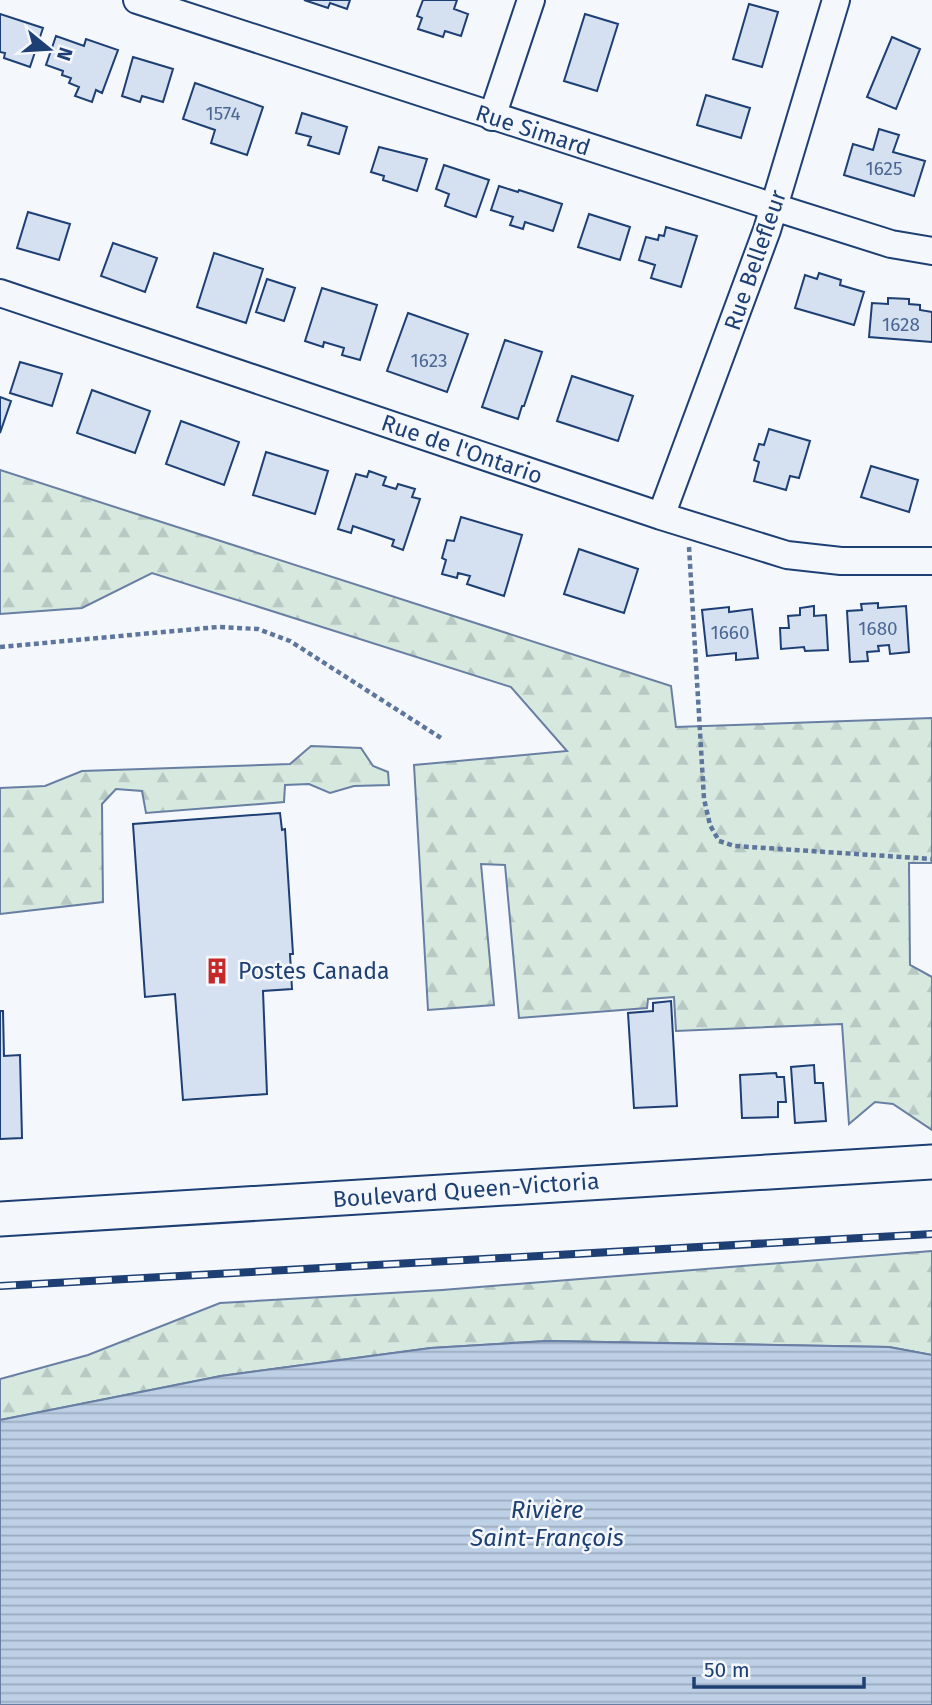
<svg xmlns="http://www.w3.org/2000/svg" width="932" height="1705" viewBox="0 0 932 1705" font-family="'Fira Sans',sans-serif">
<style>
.forest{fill:url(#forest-firs);stroke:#687fa3;stroke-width:2}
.water{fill:url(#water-rules);stroke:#687fa3;stroke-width:2}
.building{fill:#d5e0f0;stroke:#1d3f73;stroke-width:2}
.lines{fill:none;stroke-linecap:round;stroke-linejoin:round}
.minor-casing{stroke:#1d3f73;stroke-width:30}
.major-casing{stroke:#1d3f73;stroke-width:37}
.path{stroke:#5e769c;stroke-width:4.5;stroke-dasharray:5 3.5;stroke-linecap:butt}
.minor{stroke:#f4f7fb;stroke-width:26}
.major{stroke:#f4f7fb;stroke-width:33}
.rail-casing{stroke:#1d3f73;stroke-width:8}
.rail{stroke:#f4f7fb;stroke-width:5;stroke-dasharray:16;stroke-linecap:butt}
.labels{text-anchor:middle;stroke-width:5;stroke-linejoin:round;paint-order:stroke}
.number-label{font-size:19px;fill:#4b6792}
.street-label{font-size:23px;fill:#1d3f73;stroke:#f4f7fb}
.poi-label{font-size:23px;fill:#1d3f73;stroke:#f4f7fb;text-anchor:start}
.water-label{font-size:24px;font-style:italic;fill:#1d3f73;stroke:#f4f7fb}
</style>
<defs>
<pattern id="forest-firs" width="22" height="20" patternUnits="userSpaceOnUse" patternTransform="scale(1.75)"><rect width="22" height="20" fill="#d7e8df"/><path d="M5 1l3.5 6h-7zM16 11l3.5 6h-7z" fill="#b8c8c3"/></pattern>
<pattern id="water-rules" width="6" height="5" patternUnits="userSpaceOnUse" patternTransform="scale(1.75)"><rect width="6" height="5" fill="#bed0e5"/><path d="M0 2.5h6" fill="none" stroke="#9aaabe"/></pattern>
</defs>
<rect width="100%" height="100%" fill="#f4f7fb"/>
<path class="forest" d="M0,470L671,686L676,727L932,718V863H909L910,965L932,977V1130L893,1104L875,1102L849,1124L842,1024L676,1031L674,997L648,999L647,1008L519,1018L505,865L481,864L494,1005L428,1010L414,765L567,751L511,687L152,573L82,608L0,614Z
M311,746L361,748L373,766L388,772L389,785L354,786L330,793L309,784L285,785L284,802L146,813L142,791L116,789L102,804L103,902L0,914V788L45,786L82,771L290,764Z
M932,1251V1355L889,1347L547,1341L431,1348L221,1376L0,1420V1379L88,1355L220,1303L442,1290Z"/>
<path class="water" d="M547,1341L889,1347L932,1355V1705H0V1420L221,1376L431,1348Z"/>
<path class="building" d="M304,0H350L347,9L330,3L328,8Z
M423,0H457L454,9L468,14L461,36L445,31L443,37L418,29L422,18L417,16Z
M749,4L778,12L762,67L733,59Z
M0,14L43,28L30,67L4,58L5,53L0,52Z
M585,14L618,24L597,91L564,81Z
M56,36L84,46L86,39L118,50L102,93L96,90L92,102L75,96L79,87L69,83L71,78L62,75L63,71L46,65Z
M892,37L920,49L896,109L867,97Z
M133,57L173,69L163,102L142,96L140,102L122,96Z
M195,83L263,107L247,155L211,143L215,130L183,119Z
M706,95L750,108L741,138L697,125Z
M302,113L347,127L339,154L308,145L311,137L296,133Z
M879,129L899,135L893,152L925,161L914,196L844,175L853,144L873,150Z
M379,147L427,159L417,191L383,180L384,176L371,172Z
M444,165L489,180L476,217L445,206L449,194L436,189Z
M499,186L518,192L519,190L562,204L553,231L525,222L523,229L510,225L513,217L491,210Z
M28,212L70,224L59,260L17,248Z
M589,214L630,227L620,260L578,247Z
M666,227L697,236L681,287L651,278L655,265L639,260L646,237L658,240L659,235L664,236Z
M113,243L157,258L145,292L101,276Z
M214,253L263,269L246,323L197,307Z
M819,273L841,280L840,285L864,292L854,325L795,308L805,275L817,279Z
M267,279L295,288L284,321L256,312Z
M322,288L377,305L360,360L342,355L344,348L324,342L323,347L305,341Z
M888,298L909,299V304L920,305V310L932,312V342L869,337L872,303L888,304Z
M408,313L468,334L447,392L387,371Z
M505,340L542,352L524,406H522L518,419L482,407Z
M20,362L62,374L52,406L10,393Z
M572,376L633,396L618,441L557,421Z
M92,390L150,411L135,453L77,433Z
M0,397L11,401L0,433Z
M181,421L239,442L224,485L166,464Z
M769,429L810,441L799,478L790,476L786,490L754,481L759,462L754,460L759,444L764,445Z
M266,452L328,471L315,514L253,495Z
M871,466L918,480L909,512L861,497Z
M369,471L386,477L383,485L396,489L398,484L415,489L412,497L420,499L403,550L392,546L394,540L353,526L351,533L338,529L356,474L367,477Z
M461,517L522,535L504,596L467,584L470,576L458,573L457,578L442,574L446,560L442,558L447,540L454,541Z
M579,549L638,569L624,613L564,594Z
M878,603V608L906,606L909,652L890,654L889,645L878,646L879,651L867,652L868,661L850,662L847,611L862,610L861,604Z
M814,606V616L826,615L828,650L805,651L804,647L781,649L780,628H789L788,616L800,615V608Z
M729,607V612L752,609L758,658L736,660V653L707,656L702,610Z
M280,813L282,830L285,829L293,954H290L292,989L263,991L267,1094L183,1100L175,994L145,997L133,824Z
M671,1001L677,1106L634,1108L628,1013L653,1011V1003Z
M0,1011H3L4,1056L20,1055L22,1138L0,1139Z
M814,1065L815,1083H823L826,1121L795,1123L791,1067Z
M776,1073L777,1077H784L786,1102H778V1117L742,1118L740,1075Z"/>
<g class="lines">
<g class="minor-casing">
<path id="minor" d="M137,0L774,207L891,244L932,251
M492,117L531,0
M0,293L661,516L787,555L841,561H932
M661,516L767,230L836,0"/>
</g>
<g class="major-casing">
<path id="major" d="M0,1219L932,1162"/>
</g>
<path class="path" d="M689,547L704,799L710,825L719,841L735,846L932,859
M0,647L218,627L258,629L290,641L441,738"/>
<use href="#minor" class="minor"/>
<use href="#major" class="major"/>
<g class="rail-casing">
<path id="rail" d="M0,1286L932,1234"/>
</g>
<use href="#rail" class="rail"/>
</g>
<defs>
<g id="building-bare" transform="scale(2.1)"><path d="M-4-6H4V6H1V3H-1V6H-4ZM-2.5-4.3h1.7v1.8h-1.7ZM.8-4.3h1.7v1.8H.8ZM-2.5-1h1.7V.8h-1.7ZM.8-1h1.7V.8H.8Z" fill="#c62828" stroke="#f4f7fb" stroke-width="2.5" paint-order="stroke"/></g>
</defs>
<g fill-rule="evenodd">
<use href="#building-bare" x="217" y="971"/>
</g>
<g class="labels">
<g class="number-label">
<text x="223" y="120">1574</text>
<text x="884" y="175">1625</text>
<text x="901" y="331">1628</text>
<text x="429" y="367">1623</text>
<text x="878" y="635">1680</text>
<text x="730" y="639">1660</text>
</g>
<g class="street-label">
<text transform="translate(533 130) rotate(18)" y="8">Rue Simard</text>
<text transform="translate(755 260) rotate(-71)" y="8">Rue Bellefleur</text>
<text transform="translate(462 449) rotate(19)" y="8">Rue de l'Ontario</text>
<text transform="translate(466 1190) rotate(-4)" y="8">Boulevard Queen-Victoria</text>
</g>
<g class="poi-label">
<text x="238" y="979">Postes Canada</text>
</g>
<g class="water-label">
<text x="547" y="1518">Rivière<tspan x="547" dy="28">Saint-François</tspan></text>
</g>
</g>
<g transform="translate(49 49) rotate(108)" stroke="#f4f7fb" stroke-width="5" paint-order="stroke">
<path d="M0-5L12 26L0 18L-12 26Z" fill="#1d3f73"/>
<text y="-10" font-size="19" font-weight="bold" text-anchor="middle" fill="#1d3f73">N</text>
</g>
<path d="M694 1677v10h170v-10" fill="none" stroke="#1d3f73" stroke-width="3.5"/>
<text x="704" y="1677" font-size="21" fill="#1d3f73" stroke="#f4f7fb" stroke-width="5" paint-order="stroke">50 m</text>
</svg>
